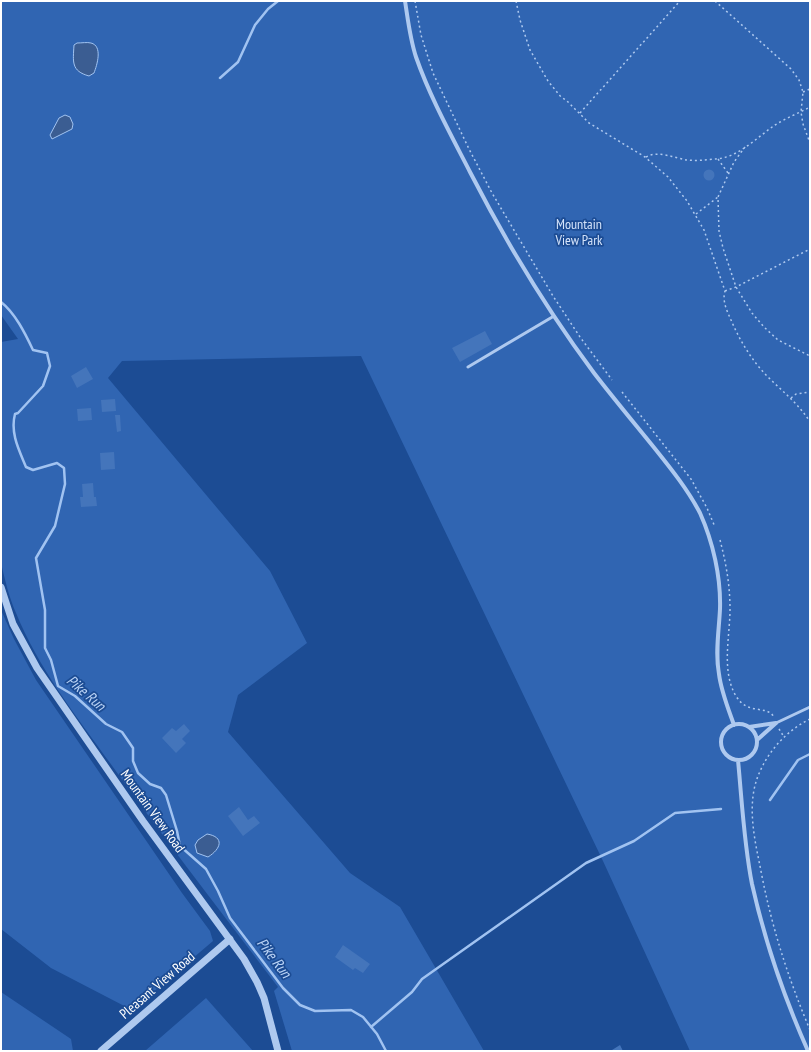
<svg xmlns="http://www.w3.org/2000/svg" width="811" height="1052" viewBox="0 0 811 1052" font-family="'PT Sans Narrow',sans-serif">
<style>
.green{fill:#3065b2}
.water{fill:#3b5d92;stroke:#a1c3f1}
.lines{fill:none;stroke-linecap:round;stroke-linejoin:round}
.stream{stroke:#a1c3f1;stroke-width:2.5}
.building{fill:#4475bb}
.path{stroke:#aec9ef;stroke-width:1.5;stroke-dasharray:2 3;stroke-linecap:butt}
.service{stroke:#aec9ef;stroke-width:3}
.minor{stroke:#aec9ef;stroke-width:4}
.tertiary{stroke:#aec9ef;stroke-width:7}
.labels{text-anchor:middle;stroke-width:3.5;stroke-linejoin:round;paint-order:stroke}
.park-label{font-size:14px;fill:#d5e4fb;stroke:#1c4c94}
.street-label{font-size:14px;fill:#fff;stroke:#1c4c94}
.water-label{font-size:15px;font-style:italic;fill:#bad3f6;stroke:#1c4c94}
</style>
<rect width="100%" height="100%" fill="#1c4c94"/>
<path class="green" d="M1,1H810V1051H690L603,861L361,356L122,361L108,378L270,571L307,643L238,695L228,732L350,873L400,907L484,1051H292L274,991L278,987C224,916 170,846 118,774C81,722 40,672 16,613C9,597 5,580 1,563V342L18,339L1,315Z
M1,610L14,639L36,680L182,893L210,931L213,941L132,1010L51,968L1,929Z
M1,992L71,1039L73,1051H1Z
M206,998L253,1051H145Z"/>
<path class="water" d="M77,43C82,43 87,42 91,43C103,46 97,65 94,73L89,76C71,71 73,62 74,45Z
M65,115L70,117L73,124L72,129L52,139L50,135L59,118Z
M207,834C225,837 221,849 208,857L197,853L195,845L198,840Z"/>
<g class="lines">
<path class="stream" d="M220,78L238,62L255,25L268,9L278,1
M1,302C15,313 25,333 33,350L47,353L50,366L43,386L18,413L15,414C10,433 19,450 26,467L33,470L57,463L64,468L65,484L55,526L36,558L45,610V648L51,660L58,686L75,696L106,724L122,732L133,748V761L138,773L150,784L161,788L166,795L177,831L180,846L206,869L218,891L230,918L283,988L300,1005L315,1011L351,1010L363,1017L377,1034L386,1051
M770,800L798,760L810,754
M371,1027L412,992L422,979L586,863L634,841L675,813L721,809"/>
</g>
<path class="building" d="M703.5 175a5.5 5.5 0 1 1 11 0a5.5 5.5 0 1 1-11 0Z
M485,331L492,344L460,362L452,348Z
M86,367L93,379L77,388L71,376Z
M115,399L116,411L102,412L101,400Z
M91,408L92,420L78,421L77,409Z
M115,415H120L121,431L117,432Z
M114,452L115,469L101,470L100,453Z
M93,483L94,497H96L97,506L81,507L80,497H83L82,484Z
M184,724L190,731L182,739L186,743L176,753L162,738L172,728L176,731Z
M239,807L248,820L254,816L260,823L243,836L228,816Z
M343,945L370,964L363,973L355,968L353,970L335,957Z
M620,1045L623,1051H612V1050Z"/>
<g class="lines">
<path class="path" d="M415,1L421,35L433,73L469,149L492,193L553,296L580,337L612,380
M516,1L520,20L530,50L548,81L561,97L566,100L589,123L645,157L668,177L687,201L704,230L725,291C722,301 727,311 731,320C740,341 752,361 768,377C783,392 799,404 810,422
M715,1L791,69L799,80L803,92L801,112L803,124L810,143
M803,92L810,89
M580,113L680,1
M745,147L734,162L718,197L719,231L723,248L736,287L752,313L764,327L778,340L810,356
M646,157C658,150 674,158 687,160C696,161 705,160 715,159C738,158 756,138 775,125C786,118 799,113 810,107
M718,159L728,173
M696,214L718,197
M725,291L736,287L810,249
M622,392L691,479L707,508L715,527
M791,398L796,394L810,392
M720,540C726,563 730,585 730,609C730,637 721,671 736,696C748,716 766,704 774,717
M810,719C786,731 768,751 758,776C747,804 754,837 760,866C771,925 787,975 810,1030
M779,729L784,737"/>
<path class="service" d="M468,367L554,316
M776,723L810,707"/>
<path class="minor" d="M405,1C408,20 410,39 416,57C430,97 451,135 470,172C506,242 547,310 594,373C614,399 635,424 656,450C672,470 688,490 700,513C713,542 721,577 720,609C719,630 715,653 719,674C721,691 728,708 734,725
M721 742a18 18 0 1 1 36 0a18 18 0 1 1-36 0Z
M749,727L776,723
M757,740L776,723
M738,760C742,802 744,844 752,884C765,942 784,997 808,1051"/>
<path class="tertiary" d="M1,587L13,624L37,668L143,821L244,959L257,982L264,998L278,1051
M101,1051L230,939"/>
</g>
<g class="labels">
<g class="park-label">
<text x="579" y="229">Mountain<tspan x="579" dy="16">View Park</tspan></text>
</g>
<g class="street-label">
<text transform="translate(153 811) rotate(54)" y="5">Mountain View Road</text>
<text transform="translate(157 985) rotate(-41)" y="5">Pleasant View Road</text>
</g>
<g class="water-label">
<text transform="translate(86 693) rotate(41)" y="5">Pike Run</text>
<text transform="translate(274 958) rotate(53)" y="5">Pike Run</text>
</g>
</g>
<rect width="811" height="1052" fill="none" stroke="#ffffff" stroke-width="4"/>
</svg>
